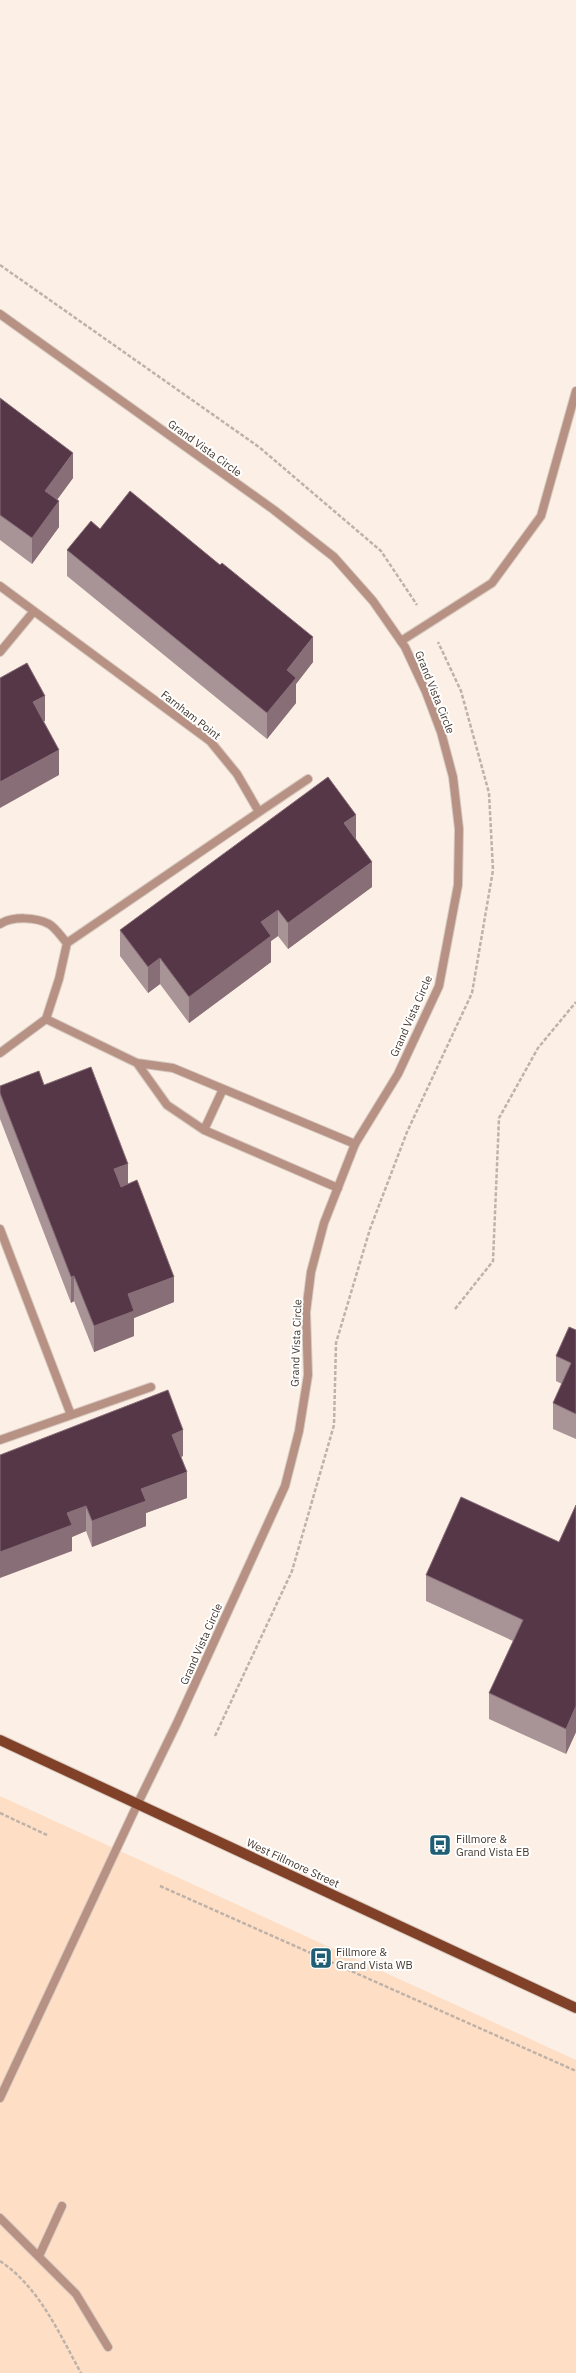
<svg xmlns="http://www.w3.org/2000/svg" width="576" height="2373" viewBox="0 0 576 2373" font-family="'IBM Plex Sans',sans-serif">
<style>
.built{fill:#fedfc6}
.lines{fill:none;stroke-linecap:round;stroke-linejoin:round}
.lane-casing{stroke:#d7cac0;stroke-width:10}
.street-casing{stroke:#d7cac0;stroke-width:10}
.primary-casing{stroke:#d7cac0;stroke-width:12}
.path{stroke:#bfb2a8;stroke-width:2.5;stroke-dasharray:4 2;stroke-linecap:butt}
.lane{stroke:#b79183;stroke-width:8}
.street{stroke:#b79183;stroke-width:8}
.primary{stroke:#804128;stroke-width:10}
.wall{fill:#a89396}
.shaded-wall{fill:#876e77}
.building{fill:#553748;stroke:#876e77}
.labels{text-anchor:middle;stroke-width:4;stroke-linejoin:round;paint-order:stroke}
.street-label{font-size:11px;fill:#44372d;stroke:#fff}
.poi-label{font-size:11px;fill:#44372d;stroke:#fff;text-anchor:start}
</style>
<rect width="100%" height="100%" fill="#fcefe5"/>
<path class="built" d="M0,1796L576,2060V2373H0Z"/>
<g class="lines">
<g class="lane-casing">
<path id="lane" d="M0,586L210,741L237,774L259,812L67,943L59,979L46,1019L0,1053
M401,641L492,583L541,516L576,391
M0,652L34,611
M259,812L308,779
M0,924C13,916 36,917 49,924C56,928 62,938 67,943
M46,1019L137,1063L173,1068L355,1144
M137,1063L167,1105L204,1130L338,1188
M204,1130L223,1089
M0,1229L71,1415
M0,1440L151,1387
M0,2098L137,1805
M0,2218L76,2294L108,2347
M39,2256L62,2206"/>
</g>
<g class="street-casing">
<path id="street" d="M0,314L274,510L334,557L373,601L405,647L426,692L441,732L453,777L459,829L458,885L439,986L398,1074L355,1144L324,1223L311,1272L306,1312L308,1375L299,1431L285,1486L177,1723L137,1805"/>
</g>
<g class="primary-casing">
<path id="primary" d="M0,1740L576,2008"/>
</g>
<path class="path" d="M0,265L259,447L381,551L417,605
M455,1309L493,1261L499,1118L538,1048L576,1002
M215,1736L292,1571L334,1425L336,1343L370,1229L407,1132L472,993L493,870L489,793L461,691L438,642
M0,1813L47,1835
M160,1886L576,2071
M0,2261C39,2287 59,2333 81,2373"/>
<use href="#lane" class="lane"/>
<use href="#street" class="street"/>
<use href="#primary" class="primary"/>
</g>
<path class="wall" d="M0,398L73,478L57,500L59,527L32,564L0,540Z
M100,529L313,662L296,684V703L267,739L67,576V550Z
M356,839L372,887L288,949L278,936L271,941V962L189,1023L160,984L148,993L120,956V930Z
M44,1085L128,1184L174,1302L134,1318V1336L94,1352L74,1301L71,1303L0,1119V1086Z
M576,1330V1439L553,1429V1403L562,1384L556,1381V1356Z
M0,1455L183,1456L181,1457L187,1498L146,1513V1526L92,1547L86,1531L72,1537V1551Z
M576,1505V1732L566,1754L489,1719V1693L513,1641L426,1601V1575L559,1542Z"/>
<path class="shaded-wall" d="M73,453V478L45,516V491Z
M59,501V527L32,564V538Z
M313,637V662L296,684V703L267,739V713L287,670Z
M45,696V721L33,728V702Z
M59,750V775L0,808V782Z
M356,815V840L344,823Z
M372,862V887L288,949V923Z
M278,910V936L271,941V962L189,1023V997L261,922Z
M160,958V984L148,993V967Z
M128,1164V1190L114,1195V1169Z
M74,1276V1301L71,1303V1277Z
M174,1277V1302L134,1318V1336L94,1352V1326L128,1294Z
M183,1430V1456L172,1460V1435Z
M187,1472V1498L146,1513V1526L92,1547V1521L141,1489Z
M86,1506V1531L72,1537V1551L0,1578V1552L67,1513Z
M576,1706V1732L566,1754V1729Z"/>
<path class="building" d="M0,398L73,453L45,491L59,501L32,538L0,515Z
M130,491L220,565L222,563L313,637L287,670L296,678L267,713L67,550L91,521L100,529Z
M27,663L45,696L33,702L59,750L0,782V678Z
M328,777L356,815L344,823L372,862L288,923L278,910L261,922L271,936L189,997L160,958L148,967L120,930Z
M91,1067L128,1164L114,1169L121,1187L137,1180L174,1277L128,1294L134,1311L94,1326L74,1276L71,1277L0,1093V1086L39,1071L44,1085Z
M569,1327L576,1330V1414L553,1403L571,1363L556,1356Z
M168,1390L183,1430L172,1435L187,1472L141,1489L146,1501L92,1521L86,1506L67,1513L72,1525L0,1552V1455Z
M461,1497L559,1542L576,1505V1706L566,1729L489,1693L523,1620L426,1575Z"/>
<defs>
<g id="bus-square" transform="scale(1.15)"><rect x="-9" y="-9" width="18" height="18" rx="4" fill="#1f5e74" stroke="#fff"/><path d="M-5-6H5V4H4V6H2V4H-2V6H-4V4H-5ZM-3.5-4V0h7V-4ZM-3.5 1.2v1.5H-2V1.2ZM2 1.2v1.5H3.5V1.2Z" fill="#fff"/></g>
</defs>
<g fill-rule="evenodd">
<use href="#bus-square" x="440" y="1845"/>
<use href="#bus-square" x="321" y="1958"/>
</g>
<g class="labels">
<g class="street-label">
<text transform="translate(205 448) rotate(36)" y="4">Grand Vista Circle</text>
<text transform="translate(435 692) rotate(68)" y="4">Grand Vista Circle</text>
<text transform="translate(191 715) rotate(38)" y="4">Farnham Point</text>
<text transform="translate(411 1016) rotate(-66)" y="4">Grand Vista Circle</text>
<text transform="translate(296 1343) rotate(-88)" y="4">Grand Vista Circle</text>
<text transform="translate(201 1644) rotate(-66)" y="4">Grand Vista Circle</text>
<text transform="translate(293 1863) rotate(25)" y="4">West Fillmore Street</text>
</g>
<g class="poi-label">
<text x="456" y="1843">Fillmore &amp;<tspan x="456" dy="13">Grand Vista EB</tspan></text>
<text x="336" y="1956">Fillmore &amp;<tspan x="336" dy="13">Grand Vista WB</tspan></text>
</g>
</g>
</svg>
